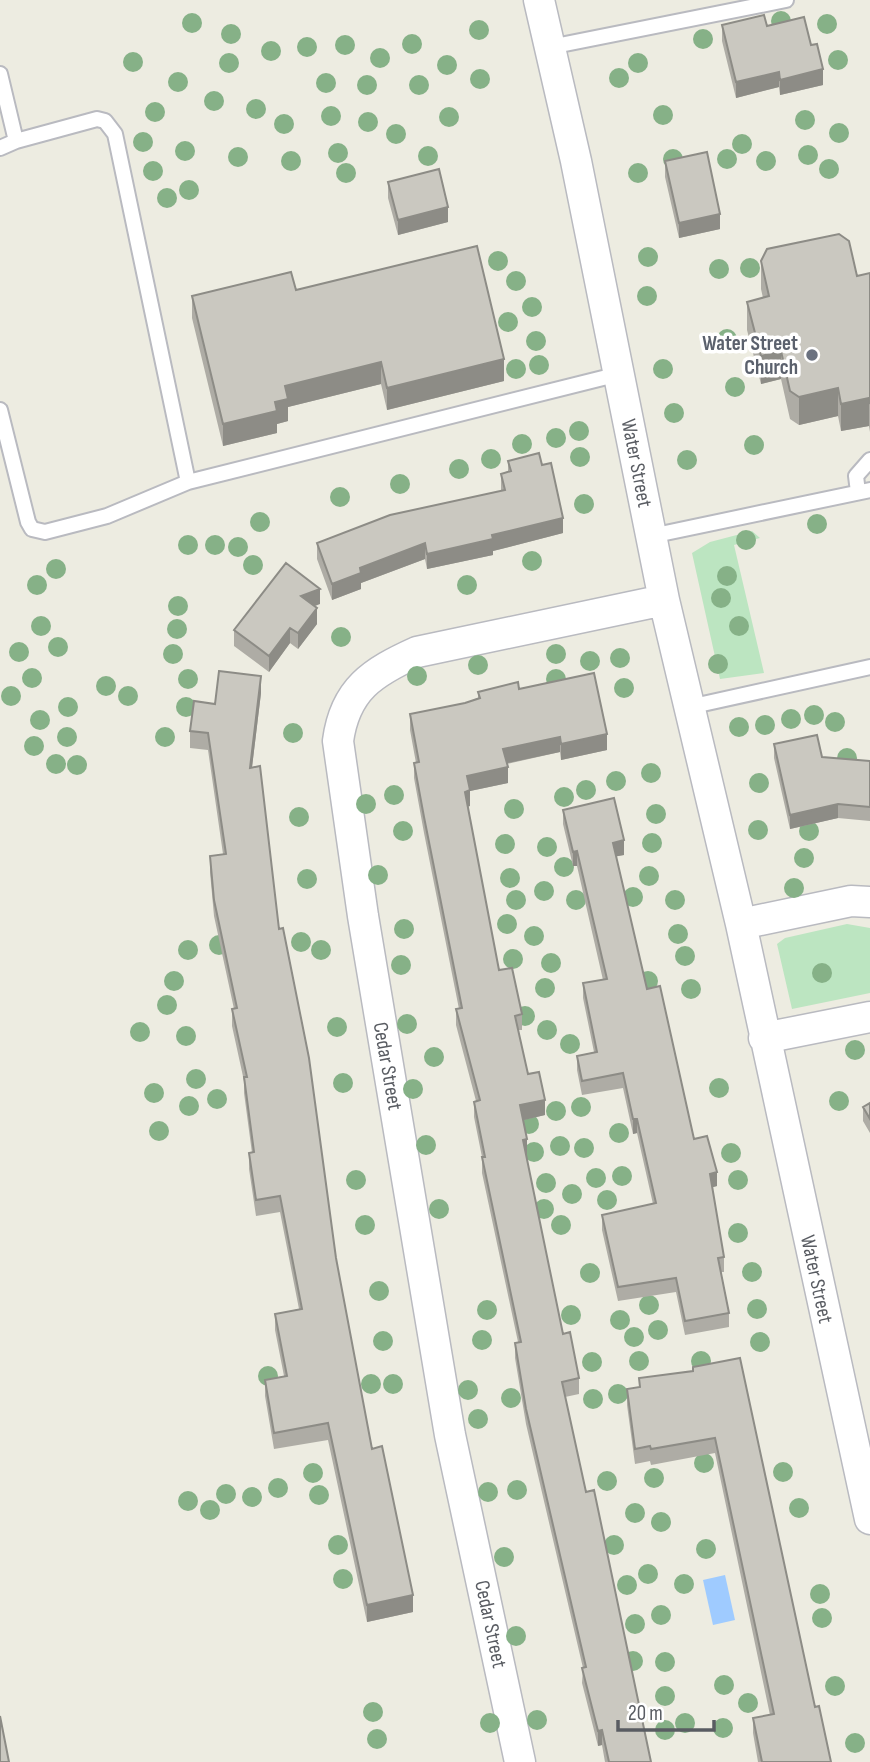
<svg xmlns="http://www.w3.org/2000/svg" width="870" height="1762" viewBox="0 0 870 1762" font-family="'Sofia Sans Condensed',sans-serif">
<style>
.green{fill:#bce5c1}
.water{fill:#9fcbff}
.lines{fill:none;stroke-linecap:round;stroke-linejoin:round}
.service-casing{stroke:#b9bac0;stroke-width:18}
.minor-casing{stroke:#b9bac0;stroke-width:33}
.service{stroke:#fff;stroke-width:14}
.minor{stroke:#fff;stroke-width:30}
.tree{fill:#86b187}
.wall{fill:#aeaca5}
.shaded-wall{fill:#8d8c86}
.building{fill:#cac8c0;stroke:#8d8c86;stroke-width:2}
.worship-dot{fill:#6b7280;stroke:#fff;stroke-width:2.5}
.labels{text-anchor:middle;stroke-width:7;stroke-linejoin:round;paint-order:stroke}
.worship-label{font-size:21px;font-weight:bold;fill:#5b616d;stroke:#fff;text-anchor:end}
.street-label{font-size:21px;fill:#595c62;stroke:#fff}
</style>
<rect width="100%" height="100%" fill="#edece1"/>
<path class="green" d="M752,531L760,538L734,545L764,673L720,679L692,553L710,542Z
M847,924L870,928V993L792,1009L777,944L785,938Z"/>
<path class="water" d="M725,1575L735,1620L713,1625L703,1580Z"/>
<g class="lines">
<g class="service-casing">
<path id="service" d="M550,47L786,0
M0,74L16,141L0,148
M16,141L97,119L105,121L115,134L188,482
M0,410L28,522L32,529L45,532L107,516L188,482L619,374
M858,492L856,476L870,460
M651,536L870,490
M689,707L870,667"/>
</g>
<g class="minor-casing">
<path id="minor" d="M539,0L576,161L664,600L741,924L870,1519
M741,924L851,901L870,902
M764,1038L870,1017
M520,1762L450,1435L363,916L338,741C345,689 373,672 417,652L664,600"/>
</g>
<use href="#service" class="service"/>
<use href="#minor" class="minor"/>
</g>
<g class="tree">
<circle cx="781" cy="21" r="10"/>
<circle cx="192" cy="23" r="10"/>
<circle cx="827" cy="24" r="10"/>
<circle cx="479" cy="30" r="10"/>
<circle cx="231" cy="34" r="10"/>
<circle cx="703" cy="39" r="10"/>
<circle cx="412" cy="44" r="10"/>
<circle cx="345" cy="45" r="10"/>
<circle cx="307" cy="47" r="10"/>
<circle cx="271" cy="51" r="10"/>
<circle cx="380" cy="58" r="10"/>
<circle cx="838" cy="60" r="10"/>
<circle cx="133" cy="62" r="10"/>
<circle cx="229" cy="63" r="10"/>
<circle cx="638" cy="63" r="10"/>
<circle cx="447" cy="65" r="10"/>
<circle cx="619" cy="78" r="10"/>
<circle cx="480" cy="79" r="10"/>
<circle cx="178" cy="82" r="10"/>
<circle cx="326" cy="83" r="10"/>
<circle cx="367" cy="85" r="10"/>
<circle cx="419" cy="85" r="10"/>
<circle cx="214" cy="101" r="10"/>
<circle cx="256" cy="109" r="10"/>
<circle cx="155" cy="112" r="10"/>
<circle cx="663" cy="115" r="10"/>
<circle cx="331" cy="116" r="10"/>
<circle cx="449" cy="117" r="10"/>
<circle cx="805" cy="120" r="10"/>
<circle cx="368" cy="122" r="10"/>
<circle cx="284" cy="124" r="10"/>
<circle cx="839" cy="133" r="10"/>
<circle cx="396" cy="134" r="10"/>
<circle cx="143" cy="142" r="10"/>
<circle cx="742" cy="144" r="10"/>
<circle cx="185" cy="151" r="10"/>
<circle cx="338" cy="153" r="10"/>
<circle cx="808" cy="155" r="10"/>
<circle cx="428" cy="156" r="10"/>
<circle cx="238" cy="157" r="10"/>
<circle cx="673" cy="159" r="10"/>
<circle cx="727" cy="159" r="10"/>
<circle cx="291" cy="161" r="10"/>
<circle cx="766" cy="161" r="10"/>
<circle cx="829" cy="169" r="10"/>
<circle cx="153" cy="171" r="10"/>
<circle cx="346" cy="173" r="10"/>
<circle cx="638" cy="173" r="10"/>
<circle cx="189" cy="190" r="10"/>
<circle cx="167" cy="198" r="10"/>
<circle cx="648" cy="257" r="10"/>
<circle cx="498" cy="261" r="10"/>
<circle cx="750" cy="268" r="10"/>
<circle cx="719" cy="269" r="10"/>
<circle cx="516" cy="281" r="10"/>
<circle cx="647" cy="296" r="10"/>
<circle cx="532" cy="307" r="10"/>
<circle cx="508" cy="322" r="10"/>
<circle cx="727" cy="339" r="10"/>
<circle cx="536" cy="341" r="10"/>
<circle cx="539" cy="365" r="10"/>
<circle cx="516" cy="369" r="10"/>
<circle cx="663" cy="369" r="10"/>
<circle cx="735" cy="387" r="10"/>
<circle cx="674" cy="413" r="10"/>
<circle cx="579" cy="431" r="10"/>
<circle cx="556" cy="438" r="10"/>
<circle cx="522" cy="444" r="10"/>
<circle cx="754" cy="445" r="10"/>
<circle cx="580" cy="457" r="10"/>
<circle cx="491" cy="459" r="10"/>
<circle cx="687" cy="460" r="10"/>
<circle cx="459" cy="469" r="10"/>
<circle cx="400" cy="484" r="10"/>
<circle cx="340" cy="497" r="10"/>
<circle cx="584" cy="504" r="10"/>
<circle cx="260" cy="522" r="10"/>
<circle cx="817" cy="524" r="10"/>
<circle cx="746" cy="540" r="10"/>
<circle cx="188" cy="545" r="10"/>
<circle cx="215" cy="545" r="10"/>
<circle cx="238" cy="547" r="10"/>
<circle cx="532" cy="561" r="10"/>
<circle cx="253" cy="565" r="10"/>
<circle cx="56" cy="569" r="10"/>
<circle cx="727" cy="576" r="10"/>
<circle cx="37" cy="585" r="10"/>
<circle cx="467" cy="585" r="10"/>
<circle cx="721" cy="598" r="10"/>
<circle cx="178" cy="606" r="10"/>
<circle cx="41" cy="626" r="10"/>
<circle cx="739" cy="626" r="10"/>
<circle cx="177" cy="629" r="10"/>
<circle cx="341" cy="637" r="10"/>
<circle cx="58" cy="647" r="10"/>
<circle cx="19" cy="652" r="10"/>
<circle cx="173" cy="654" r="10"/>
<circle cx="556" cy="654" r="10"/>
<circle cx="620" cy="658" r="10"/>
<circle cx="590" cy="661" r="10"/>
<circle cx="718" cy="664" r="10"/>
<circle cx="478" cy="665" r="10"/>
<circle cx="417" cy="676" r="10"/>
<circle cx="32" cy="678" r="10"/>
<circle cx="188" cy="679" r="10"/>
<circle cx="556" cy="679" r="10"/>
<circle cx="106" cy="686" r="10"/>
<circle cx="624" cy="688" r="10"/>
<circle cx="11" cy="696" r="10"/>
<circle cx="128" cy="696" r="10"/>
<circle cx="68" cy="707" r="10"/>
<circle cx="186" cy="707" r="10"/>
<circle cx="814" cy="715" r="10"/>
<circle cx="791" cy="719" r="10"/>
<circle cx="40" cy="720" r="10"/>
<circle cx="835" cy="722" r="10"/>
<circle cx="765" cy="725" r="10"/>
<circle cx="739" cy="727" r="10"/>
<circle cx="293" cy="733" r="10"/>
<circle cx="67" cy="737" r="10"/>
<circle cx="165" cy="737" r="10"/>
<circle cx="34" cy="746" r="10"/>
<circle cx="847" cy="758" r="10"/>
<circle cx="56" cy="764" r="10"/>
<circle cx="77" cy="765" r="10"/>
<circle cx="651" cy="773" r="10"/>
<circle cx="616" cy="781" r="10"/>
<circle cx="759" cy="783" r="10"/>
<circle cx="586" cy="790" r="10"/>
<circle cx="394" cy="795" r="10"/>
<circle cx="564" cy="797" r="10"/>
<circle cx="366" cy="804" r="10"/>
<circle cx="514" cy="809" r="10"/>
<circle cx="656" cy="814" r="10"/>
<circle cx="299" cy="817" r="10"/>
<circle cx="758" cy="830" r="10"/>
<circle cx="403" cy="831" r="10"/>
<circle cx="809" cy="831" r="10"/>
<circle cx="652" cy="843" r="10"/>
<circle cx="505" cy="844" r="10"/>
<circle cx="547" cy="847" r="10"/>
<circle cx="804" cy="858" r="10"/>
<circle cx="564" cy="867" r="10"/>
<circle cx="378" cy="875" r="10"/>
<circle cx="649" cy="876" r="10"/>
<circle cx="510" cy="878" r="10"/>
<circle cx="307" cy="879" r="10"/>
<circle cx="794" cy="888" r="10"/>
<circle cx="544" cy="891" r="10"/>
<circle cx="633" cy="897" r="10"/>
<circle cx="516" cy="900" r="10"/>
<circle cx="576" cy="900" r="10"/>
<circle cx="675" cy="900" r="10"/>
<circle cx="507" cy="924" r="10"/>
<circle cx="404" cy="929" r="10"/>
<circle cx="678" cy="934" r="10"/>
<circle cx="534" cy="936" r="10"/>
<circle cx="301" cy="942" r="10"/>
<circle cx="219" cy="945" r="10"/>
<circle cx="188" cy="950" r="10"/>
<circle cx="321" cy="950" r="10"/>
<circle cx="685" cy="956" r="10"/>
<circle cx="513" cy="959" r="10"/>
<circle cx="551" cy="963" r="10"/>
<circle cx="401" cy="965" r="10"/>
<circle cx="822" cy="973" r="10"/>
<circle cx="174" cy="981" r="10"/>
<circle cx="648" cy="981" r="10"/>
<circle cx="545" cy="988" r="10"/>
<circle cx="691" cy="989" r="10"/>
<circle cx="167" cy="1005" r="10"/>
<circle cx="525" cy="1016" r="10"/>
<circle cx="407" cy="1024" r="10"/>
<circle cx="337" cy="1027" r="10"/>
<circle cx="547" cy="1030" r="10"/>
<circle cx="140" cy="1032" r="10"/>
<circle cx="186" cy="1036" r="10"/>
<circle cx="570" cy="1044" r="10"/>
<circle cx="855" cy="1050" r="10"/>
<circle cx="434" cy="1057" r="10"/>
<circle cx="196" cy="1079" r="10"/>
<circle cx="343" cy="1083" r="10"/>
<circle cx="719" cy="1088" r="10"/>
<circle cx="413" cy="1089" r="10"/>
<circle cx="154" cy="1093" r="10"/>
<circle cx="217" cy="1099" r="10"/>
<circle cx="839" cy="1101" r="10"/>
<circle cx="189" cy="1106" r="10"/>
<circle cx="581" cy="1107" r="10"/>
<circle cx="556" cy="1111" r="10"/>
<circle cx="529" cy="1124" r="10"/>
<circle cx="159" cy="1131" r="10"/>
<circle cx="619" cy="1133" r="10"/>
<circle cx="426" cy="1145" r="10"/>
<circle cx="560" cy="1146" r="10"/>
<circle cx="584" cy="1148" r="10"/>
<circle cx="534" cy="1152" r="10"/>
<circle cx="731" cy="1153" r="10"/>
<circle cx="622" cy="1176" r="10"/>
<circle cx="596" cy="1178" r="10"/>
<circle cx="356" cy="1180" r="10"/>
<circle cx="738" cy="1180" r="10"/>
<circle cx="546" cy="1183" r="10"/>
<circle cx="572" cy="1194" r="10"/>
<circle cx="607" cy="1200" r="10"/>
<circle cx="439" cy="1209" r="10"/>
<circle cx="544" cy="1209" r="10"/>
<circle cx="365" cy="1225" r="10"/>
<circle cx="561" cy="1225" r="10"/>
<circle cx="738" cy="1233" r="10"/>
<circle cx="752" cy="1272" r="10"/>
<circle cx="590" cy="1273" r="10"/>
<circle cx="379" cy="1291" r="10"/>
<circle cx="649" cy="1305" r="10"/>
<circle cx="757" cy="1309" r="10"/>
<circle cx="487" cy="1310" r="10"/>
<circle cx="571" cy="1315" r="10"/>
<circle cx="620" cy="1320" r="10"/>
<circle cx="658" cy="1330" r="10"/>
<circle cx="634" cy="1337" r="10"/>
<circle cx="482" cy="1340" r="10"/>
<circle cx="383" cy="1341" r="10"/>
<circle cx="760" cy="1342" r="10"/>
<circle cx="639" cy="1361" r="10"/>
<circle cx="701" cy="1361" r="10"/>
<circle cx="592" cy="1362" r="10"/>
<circle cx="268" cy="1376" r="10"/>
<circle cx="371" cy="1384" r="10"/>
<circle cx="393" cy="1384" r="10"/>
<circle cx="468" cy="1390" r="10"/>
<circle cx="618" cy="1394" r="10"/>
<circle cx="511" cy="1398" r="10"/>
<circle cx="593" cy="1399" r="10"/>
<circle cx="478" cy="1419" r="10"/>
<circle cx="704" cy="1463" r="10"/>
<circle cx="783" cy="1472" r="10"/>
<circle cx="313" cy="1473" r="10"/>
<circle cx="654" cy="1478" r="10"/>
<circle cx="607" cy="1481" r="10"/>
<circle cx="278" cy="1488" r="10"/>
<circle cx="517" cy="1490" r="10"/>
<circle cx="488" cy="1492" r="10"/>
<circle cx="226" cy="1494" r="10"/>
<circle cx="319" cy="1495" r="10"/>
<circle cx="252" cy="1497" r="10"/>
<circle cx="188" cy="1501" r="10"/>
<circle cx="799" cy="1508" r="10"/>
<circle cx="210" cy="1510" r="10"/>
<circle cx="635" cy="1513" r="10"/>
<circle cx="661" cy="1522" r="10"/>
<circle cx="338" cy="1545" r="10"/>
<circle cx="614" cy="1545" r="10"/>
<circle cx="706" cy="1549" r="10"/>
<circle cx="504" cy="1557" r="10"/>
<circle cx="648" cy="1574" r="10"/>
<circle cx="343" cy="1579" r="10"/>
<circle cx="684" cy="1584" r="10"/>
<circle cx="627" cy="1585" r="10"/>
<circle cx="820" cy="1594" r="10"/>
<circle cx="661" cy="1615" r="10"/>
<circle cx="822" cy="1618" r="10"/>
<circle cx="635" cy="1624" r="10"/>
<circle cx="516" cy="1636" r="10"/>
<circle cx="633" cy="1661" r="10"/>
<circle cx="665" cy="1662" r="10"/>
<circle cx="724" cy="1685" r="10"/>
<circle cx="835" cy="1686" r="10"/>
<circle cx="665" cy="1696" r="10"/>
<circle cx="748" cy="1703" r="10"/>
<circle cx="373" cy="1712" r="10"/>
<circle cx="537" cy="1720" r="10"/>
<circle cx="490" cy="1723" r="10"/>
<circle cx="685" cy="1723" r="10"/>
<circle cx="723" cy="1728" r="10"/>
<circle cx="665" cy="1730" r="10"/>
<circle cx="377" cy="1739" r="10"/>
<circle cx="855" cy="1743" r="10"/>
</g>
<path class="wall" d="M722,25L767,26L811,45L823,85L780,95L779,87L736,98L722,41Z
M665,161L720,229L679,238L665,177Z
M388,182L448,222L398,235L388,198Z
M761,261L857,276L870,273V432L869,426L841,431L838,416L799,425L790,419L781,379L761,384L747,330V302L763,298L761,289Z
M296,290L504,381L387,410L381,384L288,407V421L277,424V433L223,446L192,318V296Z
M508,461L542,465L563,533L493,551V555L427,569L425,559L361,583V589L332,600L317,559V543L501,491V474L508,471Z
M320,604L315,606L317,624L298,649L290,643L269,672L234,646V630Z
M519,689L607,750L561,760L560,752L507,764L508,783L470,791V806L467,807L499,970L522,1014V1030H518L528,1074L545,1115L523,1120L527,1154H526L563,1334L579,1378V1394L565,1397L586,1492L651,1762H605L602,1745L598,1746L582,1683L583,1668L526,1424L515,1358V1343L518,1342L482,1173V1157L474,1117V1102L476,1101L456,1025V1009H459L424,833L414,778V763H416L410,730V714L465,703L478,698V692Z
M261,693L252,767L279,929L336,1258L372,1449L413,1612L367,1622L328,1440L274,1449L265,1396V1380L284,1376L275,1330V1314L299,1309L280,1212L256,1216L249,1169V1153H252L244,1093V1081L232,1026V1009H234L214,916L210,872V856L223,854L208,750L190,748V731L215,704Z
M774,744L822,757L870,761V821L838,818L790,829L774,758Z
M563,810L624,855L616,856L647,989L694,1139L717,1186L712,1187L724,1257V1272H721L729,1313V1327L685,1335L676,1292L618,1301L602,1230V1215L653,1204L637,1133L633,1134L623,1088L582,1095L577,1070V1056L594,1052L583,998V983L603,980L577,866H573L563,824Z
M870,1103V1133L863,1121V1107Z
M693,1367L815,1707L831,1762H758L753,1733V1718L770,1715L715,1453L651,1465L650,1461L635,1464L627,1405V1389L639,1388V1378L693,1371Z"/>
<path class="shaded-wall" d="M823,69V85L780,95V80Z
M779,72V87L736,98V82Z
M448,207V222L398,235V220Z
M720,214V229L679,238V223Z
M781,351V379L761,384V356Z
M504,359V381L387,410V388Z
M381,362V384L288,407V421L277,424V433L223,446V424L275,402L285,386Z
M838,388V416L799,425V397Z
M869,398V426L841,431V404Z
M563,518V533L493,551V555L427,569V554L492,535Z
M425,543V559L361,583V589L332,600V584L360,568Z
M320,589V604L301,611V596Z
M317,608V624L298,649V633Z
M290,628V643L269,672V656Z
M261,676V693L250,784V768Z
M607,734V750L561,760V744Z
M560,737V752L503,764V749Z
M508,767V783L470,791V806L465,807V792L467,776Z
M838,804V818L790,829V815Z
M624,840V855L613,857V843Z
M577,851V866H573V852Z
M545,1100V1115L520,1121V1105Z
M633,1119H637V1133L633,1134Z
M527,1139V1154L523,1155V1140Z
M717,1172V1186L710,1188V1174Z
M413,1595V1612L367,1622V1605Z
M602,1730V1745L598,1746V1731Z"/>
<path class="building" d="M764,15L767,26L804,17L811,45L817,44L823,69L780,80L779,72L736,82L722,25Z
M707,152L720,214L679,223L665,161Z
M439,169L448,207L398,220L388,182Z
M839,234L849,241L857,276L870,273V404L869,398L841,404L838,388L799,397L790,391L781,351L761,356L747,302L769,296L761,261L767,249Z
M477,246L504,359L387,388L381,362L285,386L288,399L275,402L277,411L223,424L192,296L291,272L296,290Z
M539,453L542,465L551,463L563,518L492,535L493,539L427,554L425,543L360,568L361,573L332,584L317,543L390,515L505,490L501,474L511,471L508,461Z
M286,563L320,589L301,596L317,608L298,633L290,628L269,656L234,630Z
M219,671L261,676L250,768L260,766L279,929L283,928L309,1058L336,1258L372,1449L382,1446L413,1595L367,1605L328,1423L274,1433L265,1380L287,1376L275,1314L302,1309L280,1196L256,1200L249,1153L254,1152L244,1077H247L232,1009L237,1008L214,900L210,856L226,854L208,733L190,731L194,701L215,704Z
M594,673L607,734L561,744L560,737L503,749L508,767L467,776L470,790L465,792L499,970L512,968L522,1014L515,1016L528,1074L539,1072L545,1100L520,1105L527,1139L523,1140L563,1334L570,1332L579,1378L562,1382L586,1492L594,1490L651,1762H609L602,1730L598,1731L582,1668L586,1667L526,1409L515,1343L521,1342L482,1157H485L474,1102L480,1100L456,1009L462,1008L424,817L414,763L419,762L410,714L465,703L480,698L478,692L518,682L519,689Z
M817,735L822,757L870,761V807L838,804L790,815L774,744Z
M614,798L624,840L613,843L647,989L660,986L694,1139L707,1136L717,1172L710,1174L724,1257L718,1258L729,1313L685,1321L676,1278L618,1287L602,1215L656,1203L637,1119H633L623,1073L582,1081L577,1056L597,1052L583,983L607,979L577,851L573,852L563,810Z
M870,1103V1119L863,1107Z
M740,1358L815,1707L819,1706L831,1762H762L753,1718L774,1714L715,1438L651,1449L650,1446L635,1449L627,1389L640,1387L639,1378L693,1371V1367Z
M0,1716L9,1762H0Z"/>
<circle class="worship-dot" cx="812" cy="355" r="7"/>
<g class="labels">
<g class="worship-label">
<text x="798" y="350">Water Street<tspan x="798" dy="24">Church</tspan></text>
</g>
<g class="street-label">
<text transform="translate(637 463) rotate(79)" y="7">Water Street</text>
<text transform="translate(388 1066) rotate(80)" y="7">Cedar Street</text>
<text transform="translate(817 1279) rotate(78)" y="7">Water Street</text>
<text transform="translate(491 1624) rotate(78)" y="7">Cedar Street</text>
</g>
</g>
<path d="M618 1720v10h96v-10" fill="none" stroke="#595c62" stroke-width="3.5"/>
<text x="628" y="1720" font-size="21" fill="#595c62" stroke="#ffffff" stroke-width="5" paint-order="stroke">20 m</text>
</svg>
